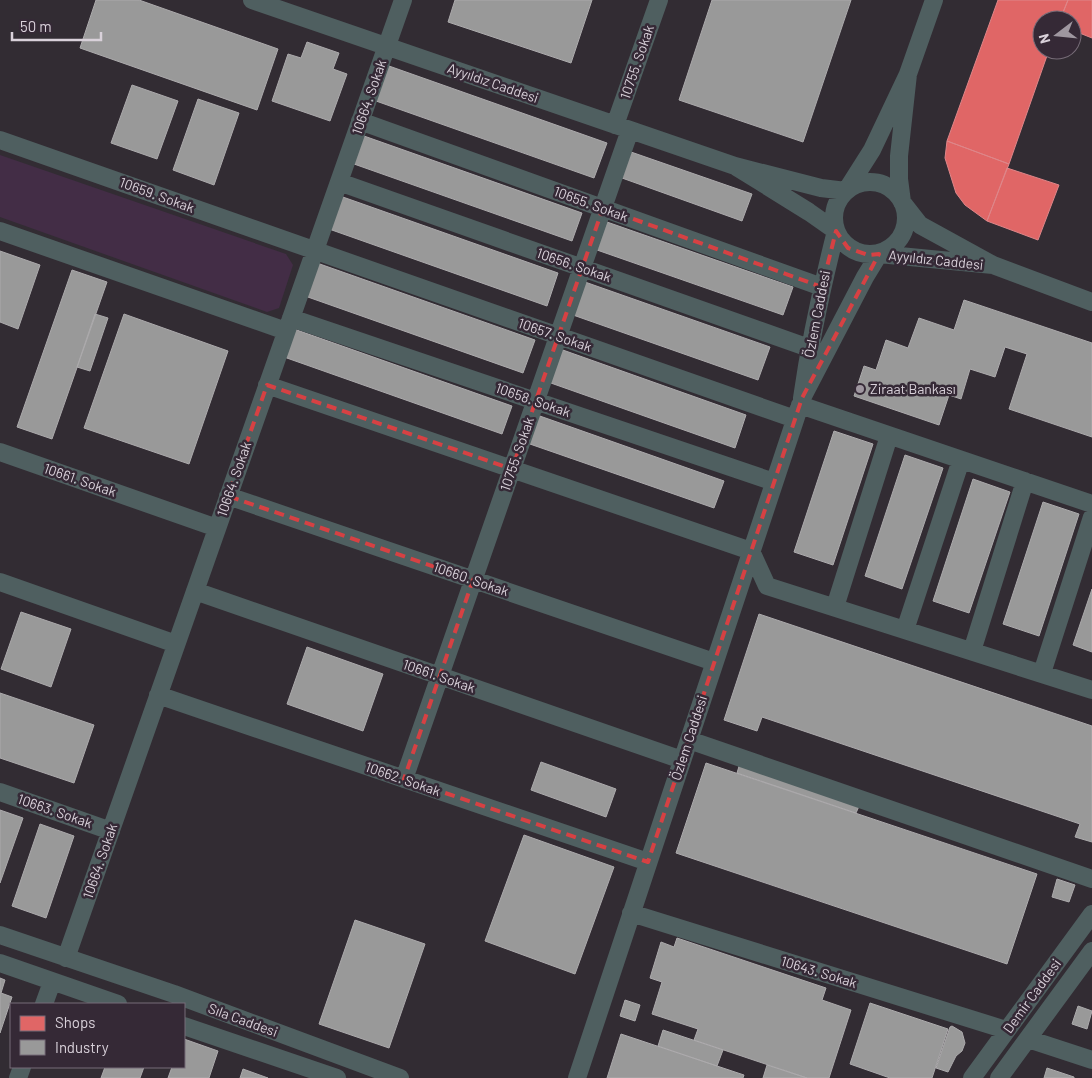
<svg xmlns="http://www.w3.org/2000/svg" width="1092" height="1078" viewBox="0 0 1092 1078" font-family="Barlow,sans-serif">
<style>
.green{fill:#432d46}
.shops{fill:#e06666;stroke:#de8689}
.industry{fill:#999;stroke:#acaaac}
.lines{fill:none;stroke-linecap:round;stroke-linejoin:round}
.minor{stroke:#4f5f60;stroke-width:18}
.marked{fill:none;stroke:#d64143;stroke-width:4;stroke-dasharray:10 6;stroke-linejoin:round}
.poi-dot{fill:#9f97a0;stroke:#352936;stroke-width:2}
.labels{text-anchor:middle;stroke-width:5;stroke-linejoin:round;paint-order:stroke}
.street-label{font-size:14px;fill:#d9d1da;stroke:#352936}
.poi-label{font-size:14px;fill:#d9d1da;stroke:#352936;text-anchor:start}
</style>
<rect width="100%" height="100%" fill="#322c33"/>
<path class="green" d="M0,155L286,254L293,265L279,308L267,312L0,217Z"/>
<path class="shops" d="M998,0H1068L1060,20H1042V50H1049L1009,164L947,141Z
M1068,0H1092V38L1072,30V20H1060Z
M947,141L1009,164L987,221L965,205L956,193L945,158Z
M1007,168L1059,185L1038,240L987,221Z"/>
<path class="industry" d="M96,0H139L278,49L257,110L80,48Z
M455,0H592L571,63L448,22Z
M712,0H851L803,142L679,100Z
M307,42L339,53L333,69L347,74L330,121L272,101L288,54L301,58Z
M389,66L607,143L594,178L376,101Z
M132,85L178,101L157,159L111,143Z
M198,99L239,113L214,185L173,170Z
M364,136L582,213L572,241L354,164Z
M631,152L752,194L742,221L622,178Z
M340,196L558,273L547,306L329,229Z
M607,222L793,287L783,315L597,250Z
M0,251L40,265L18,329L0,322Z
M317,263L535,340L523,373L305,296Z
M72,270L107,282L52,439L17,427Z
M585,282L770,347L758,380L573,315Z
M964,300L1092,343V437L1009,409L1027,354L1005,347L995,377L970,369L961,399L949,395L939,425L854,396L864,366L876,370L886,340L908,348L919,318L954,330Z
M95,314L108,318L90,371L77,367Z
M124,314L228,351L189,464L84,428Z
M294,329L512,406L502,434L284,357Z
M560,349L746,415L735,448L548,382Z
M537,415L724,481L714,508L527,443Z
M834,431L873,444L833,565L794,552Z
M905,455L943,468L902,589L865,576Z
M973,479L1010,492L969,613L933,601Z
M1043,502L1079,514L1039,636L1003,624Z
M1092,589V652L1073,645Z
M21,612L71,629L51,687L1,669Z
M759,614L1092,726V842L1075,837L1080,824L762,717L757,731L724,720Z
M307,647L383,674L363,731L287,704Z
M0,693L94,725L74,783L0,758Z
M541,762L616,789L606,817L531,790Z
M706,763L1037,874L1007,964L676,853Z
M740,763L860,804L856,813L737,773Z
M0,810L23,818L0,883Z
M40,824L74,836L46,918L12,906Z
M524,835L614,867L575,974L485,941Z
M1057,879L1075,885L1069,902L1052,897Z
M355,920L425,944L389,1048L319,1024Z
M677,938L826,988L822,1000L851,1010L829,1078H807L694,1040L698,1029L652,1014L662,982L650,978L661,942L674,947Z
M0,978L5,980L1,993L12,997L0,1033Z
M625,1000L640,1005L635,1021L620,1016Z
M870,1003L948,1029L932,1078H890L850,1064Z
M1078,1006L1092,1011L1087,1029L1072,1024Z
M952,1026L962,1032L965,1043L962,1051L956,1056L948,1072L936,1068L950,1027Z
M663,1030L723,1050L717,1066L658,1046Z
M621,1034L744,1075L743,1078H607Z
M184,1039L218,1051L209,1078H168L172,1067H184Z
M767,1065L807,1078H763Z
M105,1067H144L140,1078H101Z
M1047,1068L1074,1077V1078H1044Z
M243,1069L268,1078H240Z"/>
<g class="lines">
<path class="minor" d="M252,0L735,166
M908,74L899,156V179L902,202L920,225L993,265L879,254L865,277L802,398C810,342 822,286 836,231L809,212L735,166L821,188L846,191L872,150Z
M908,74L934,0
M360,121L822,287
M615,125L659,0
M0,140L795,419
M834 218a36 36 0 1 1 72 0a36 36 0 1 1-72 0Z
M339,182L809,348
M0,231L286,331
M993,265L1092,302
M291,318L774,482
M267,385L751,551L767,586L1092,690
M800,405L1092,504
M0,452L217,528
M228,496L714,662
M0,582L176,644
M195,591L682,760
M835,607L889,436
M905,630L961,460
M972,651L1025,481
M1042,673L1092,517
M158,695L648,862
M689,740L1092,879
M404,779L630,130
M0,792L111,831
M631,913L1006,1030
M0,935L174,994L400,1078
M66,958L403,0
M0,963L118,1004
M44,1004L52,982
M184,1026L337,1078
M1028,1039L1092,1060
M18,1078L22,1067
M577,1078L799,408
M972,1078L1092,914
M999,1078L1092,951"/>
</g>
<path class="marked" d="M603,208L822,287L836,231L848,248L868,255L879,254L802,398L648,862L404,779L473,580L228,496L267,385L512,469Z"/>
<circle class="poi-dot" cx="860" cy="389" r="5"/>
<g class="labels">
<g class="street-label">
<text transform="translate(637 62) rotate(-71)" y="5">10755. Sokak</text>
<text transform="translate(493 83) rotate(19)" y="5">Ayyıldız Caddesi</text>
<text transform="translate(369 97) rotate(-71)" y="5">10664. Sokak</text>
<text transform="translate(157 195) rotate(20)" y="5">10659. Sokak</text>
<text transform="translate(591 204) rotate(20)" y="5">10655. Sokak</text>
<text transform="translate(936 260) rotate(6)" y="5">Ayyıldız Caddesi</text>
<text transform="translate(574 265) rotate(19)" y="5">10656. Sokak</text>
<text transform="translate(817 314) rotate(-79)" y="5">Özlem Caddesi</text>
<text transform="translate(555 335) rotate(19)" y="5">10657. Sokak</text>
<text transform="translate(533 400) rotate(19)" y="5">10658. Sokak</text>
<text transform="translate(517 454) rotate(-71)" y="5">10755. Sokak</text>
<text transform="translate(234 479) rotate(-71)" y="5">10664. Sokak</text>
<text transform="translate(80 480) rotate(19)" y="5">10661. Sokak</text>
<text transform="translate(471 579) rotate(19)" y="5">10660. Sokak</text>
<text transform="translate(439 676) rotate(19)" y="5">10661. Sokak</text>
<text transform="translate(689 738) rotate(-72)" y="5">Özlem Caddesi</text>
<text transform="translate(403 779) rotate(19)" y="5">10662. Sokak</text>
<text transform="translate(55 811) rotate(19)" y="5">10663. Sokak</text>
<text transform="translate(100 861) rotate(-71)" y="5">10664. Sokak</text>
<text transform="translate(819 972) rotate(17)" y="5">10643. Sokak</text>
<text transform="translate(1032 996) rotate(-54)" y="5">Demir Caddesi</text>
<text transform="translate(243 1020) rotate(20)" y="5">Sıla Caddesi</text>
</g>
<g class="poi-label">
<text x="870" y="394">Ziraat Bankası</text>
</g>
</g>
<rect x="10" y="1003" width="175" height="65" fill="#352936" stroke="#776c78"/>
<rect x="20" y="1016" width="25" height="15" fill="#e06666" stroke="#776c78"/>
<text x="55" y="1028" font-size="15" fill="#d9d1da">Shops</text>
<rect x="20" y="1040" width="25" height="15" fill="#999999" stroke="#776c78"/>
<text x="55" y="1053" font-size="15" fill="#d9d1da">Industry</text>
<g transform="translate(1057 35) rotate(254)"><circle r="24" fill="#352936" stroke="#776c78"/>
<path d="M0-4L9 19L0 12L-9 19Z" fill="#9f97a0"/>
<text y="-8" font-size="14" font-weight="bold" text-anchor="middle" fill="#d9d1da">N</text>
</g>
<path d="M12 32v8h89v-8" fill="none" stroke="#d9d1da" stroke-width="2.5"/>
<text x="20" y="32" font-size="15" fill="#d9d1da" stroke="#352936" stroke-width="4" paint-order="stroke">50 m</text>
</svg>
